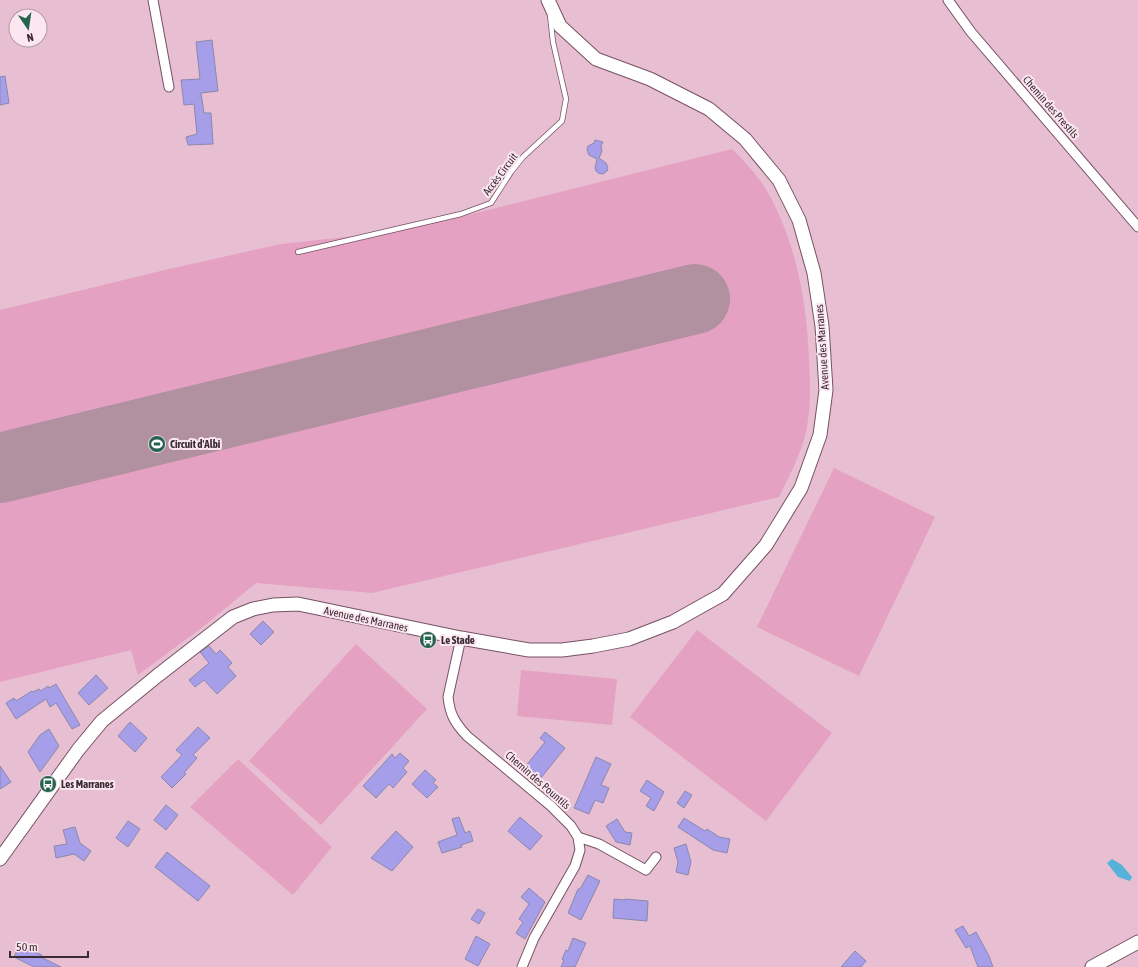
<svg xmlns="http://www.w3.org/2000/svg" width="1138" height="967" viewBox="0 0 1138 967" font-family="'Asap Condensed',sans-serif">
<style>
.green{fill:#e4a1c2;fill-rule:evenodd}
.water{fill:#55b3db}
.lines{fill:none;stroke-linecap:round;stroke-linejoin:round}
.runway{stroke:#b190a0;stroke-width:70}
.building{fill:#a69ee8;stroke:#8b88ac}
.lane-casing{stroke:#755263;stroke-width:6}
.street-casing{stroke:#755263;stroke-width:11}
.secondary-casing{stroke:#755263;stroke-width:15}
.lane{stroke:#fff;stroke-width:4.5}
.street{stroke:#fff;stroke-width:9}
.secondary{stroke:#fff;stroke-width:13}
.labels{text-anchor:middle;stroke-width:4;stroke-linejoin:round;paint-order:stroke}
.street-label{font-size:11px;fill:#3b2b33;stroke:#fce6f0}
.poi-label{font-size:11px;font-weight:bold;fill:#3b2b33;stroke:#fce6f0;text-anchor:start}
</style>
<rect width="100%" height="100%" fill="#e8bfd2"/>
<path class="green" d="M732,149C748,165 764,182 774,204C798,252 807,306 809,360C810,380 811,400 808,420C805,447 791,472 779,497L372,593L256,583L204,626L138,675L131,650L0,682V310L169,269L281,244L355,236L455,213L456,218ZM689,276L700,324L315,416L303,370Z
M834,468L935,517L859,676L757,627Z
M697,630L832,733L766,821L630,717Z
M356,644L427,709L321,825L249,761Z
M521,670L617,679L612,725L517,716Z
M238,759L332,847L293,895L190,807Z"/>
<path class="water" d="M1112,859L1122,865L1132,877L1130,881L1118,877L1107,863Z"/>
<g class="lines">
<path class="runway" d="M0,468L695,299"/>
</g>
<path class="building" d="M212,40L218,91L201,93L204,113H211L213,144L188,145L186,137L197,134L194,104L184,105L181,80L200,79L196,42Z
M5,76L9,103L0,105V77Z
M595,140L603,142L601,146L602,151L599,158L606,163L608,168L607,171L603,174L598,173L596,171L595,168L597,159L589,155L587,150L588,146L594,143Z
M263,621L274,632L261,645L250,634Z
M209,646L216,654L220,650L232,663L228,667L236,676L217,694L204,680L195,687L189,680L209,663L200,652Z
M96,675L108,688L89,705L78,693Z
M56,684L80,725L72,729L56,703L50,707L46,699L16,719L6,703L14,698L16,701L32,691L33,692L39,689L41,691L48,686L49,688Z
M130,722L147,738L135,752L118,736Z
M198,727L210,738L193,755L197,758L184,773L186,774L172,788L161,777L182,755L176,750Z
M49,729L59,746L40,772L28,752L40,735Z
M545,732L565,748L536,784L521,772L545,742L540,738Z
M400,753L409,761L403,768L407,772L393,788L389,784L376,798L363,786L392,754L395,758Z
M596,757L611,764L601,785L609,788L603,803L595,800L589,814L574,808Z
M0,766L11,782L0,789Z
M425,770L436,780L433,783L438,787L427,798L412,784Z
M647,780L664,792L654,811L646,806L651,798L640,791Z
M685,791L692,795L684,808L677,803Z
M166,805L178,815L166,830L154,820Z
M459,817L465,833L470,831L473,841L461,845L462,847L442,853L438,842L457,835L452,819Z
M520,817L542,836L530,850L508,831Z
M684,818L705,831L707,829L719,837L730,839L727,853L713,850L678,827Z
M617,819L625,832L632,833L630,845L616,842L606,826Z
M128,821L140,829L128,847L116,838Z
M75,827L80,843L91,851L84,861L74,854L56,858L54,846L67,844L63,830Z
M396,831L413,847L392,871L371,858Z
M686,844L691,862L688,875L676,872L678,862L674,848Z
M167,852L210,886L198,901L155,867Z
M588,875L600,881L581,920L568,913L578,889H580Z
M529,888L545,902L525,939L516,933L523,922L519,919L529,904L521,897Z
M614,899L625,900V899L648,901L647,921L613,918Z
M478,909L485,913L479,924L471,919Z
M963,926L969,936L976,932L989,956L993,967H978L970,946L966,948L955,930Z
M476,936L490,944L478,966L465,959Z
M573,938L586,943L575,967H561L564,960L562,959L566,950L568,951Z
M21,942L31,947L30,950L42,955L41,957L61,967H34L14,957Z
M855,951L866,961L861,967H841Z"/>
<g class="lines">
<g class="lane-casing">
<path id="lane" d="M298,252L461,214L491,203L511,172L523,157L562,121L566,99L553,42L550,15"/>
</g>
<g class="street-casing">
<path id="street" d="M153,0L169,87
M948,0L971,32L1138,227
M461,638L448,697C450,715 455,723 467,736L551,806L571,826L578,837L580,850L575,866L534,938L522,967
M578,837L599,844L646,870L656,857"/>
</g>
<g class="secondary-casing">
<path id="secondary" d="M0,859L78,750L102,721L157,676L233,617L253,609L273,605L298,604L461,638L529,650H562L593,646L629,639L673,622L723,594L766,545L801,488L820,435L826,390L822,326L814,273L799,220L779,180L745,139L709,109L650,79L596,59L560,26L548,0
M1092,967L1138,942"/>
</g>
<use href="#lane" class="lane"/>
<use href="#street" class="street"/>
<use href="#secondary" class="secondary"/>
</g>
<defs>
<g id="stadium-disc" transform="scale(0.9)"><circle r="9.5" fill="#26634f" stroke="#fce6f0"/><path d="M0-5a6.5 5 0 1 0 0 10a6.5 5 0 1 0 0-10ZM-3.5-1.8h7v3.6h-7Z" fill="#fff"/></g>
<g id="bus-disc" transform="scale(0.9)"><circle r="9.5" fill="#26634f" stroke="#fce6f0"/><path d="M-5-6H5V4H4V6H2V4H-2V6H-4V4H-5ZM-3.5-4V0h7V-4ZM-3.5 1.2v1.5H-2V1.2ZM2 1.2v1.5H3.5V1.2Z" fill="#fff"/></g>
</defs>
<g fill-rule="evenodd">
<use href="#stadium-disc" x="157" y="444"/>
<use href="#bus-disc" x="428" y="640"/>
<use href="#bus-disc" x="48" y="784"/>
</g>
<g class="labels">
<g class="street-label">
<text transform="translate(1051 107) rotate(49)" y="4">Chemin des Prestils</text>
<text transform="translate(500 174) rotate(-53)" y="4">Accès Circuit</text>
<text transform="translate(822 347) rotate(-94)" y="4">Avenue des Marranes</text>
<text transform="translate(366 619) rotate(12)" y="4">Avenue des Marranes</text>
<text transform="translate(538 780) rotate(41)" y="4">Chemin des Pountils</text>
</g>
<g class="poi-label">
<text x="170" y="448">Circuit d'Albi</text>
<text x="441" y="644">Le Stade</text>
<text x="61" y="788">Les Marranes</text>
</g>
</g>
<g transform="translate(28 28) rotate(167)"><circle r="19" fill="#fce6f0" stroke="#af9ba4"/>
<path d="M0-3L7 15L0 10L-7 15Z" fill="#26634f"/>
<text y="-6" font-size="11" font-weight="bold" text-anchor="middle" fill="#3b2b33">N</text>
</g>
<path d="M10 951v6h78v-6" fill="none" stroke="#3b2b33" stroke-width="2"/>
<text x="16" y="951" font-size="12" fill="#3b2b33" stroke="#fce6f0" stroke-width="3" paint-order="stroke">50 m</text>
</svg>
